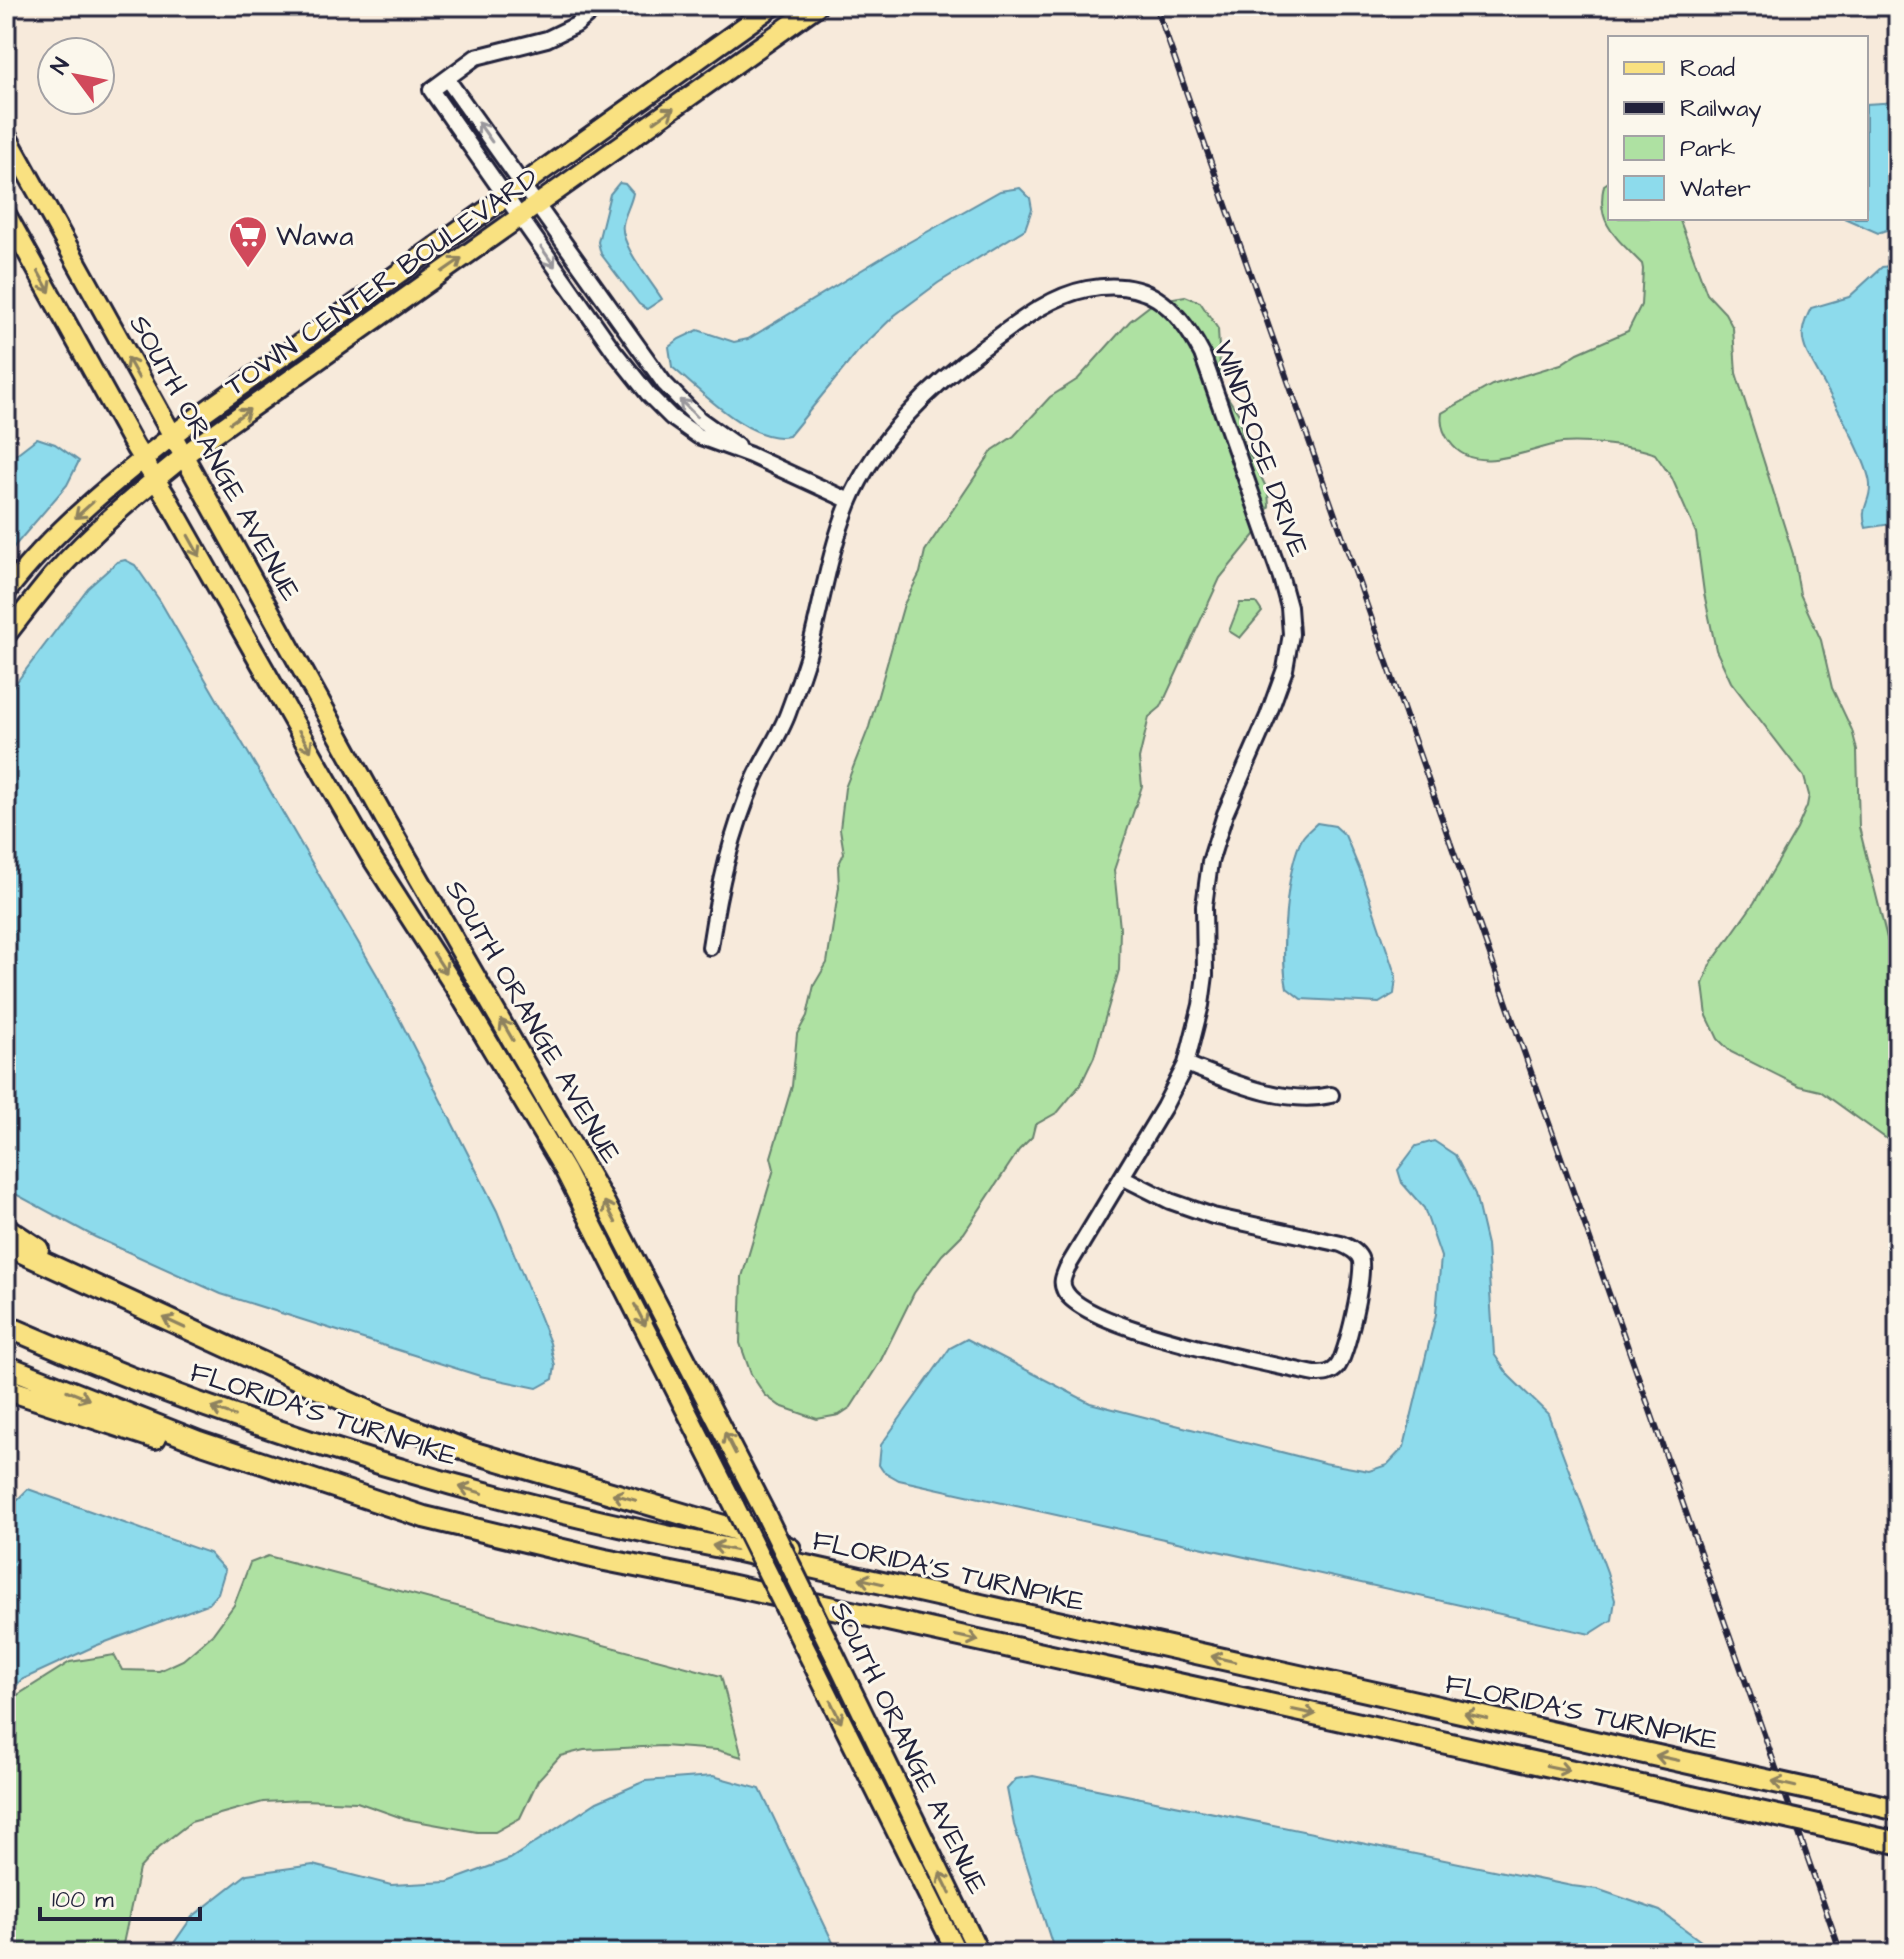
<svg xmlns="http://www.w3.org/2000/svg" width="1904" height="1959" viewBox="0 0 1904 1959" font-family="'Architects Daughter',sans-serif">
<style>
.green{fill:#aee1a2;stroke:#68826e;stroke-width:2}
.water{fill:#8ddbec;stroke:#6291a5;stroke-width:2}
.lines{fill:none;stroke-linecap:round;stroke-linejoin:round}
.minor-casing{stroke:#22223b;stroke-width:20}
.major-casing{stroke:#22223b;stroke-width:24}
.highway-casing{stroke:#22223b;stroke-width:26}
.minor{stroke:#fbf7ec;stroke-width:14}
.major{stroke:#f9e181;stroke-width:18}
.highway{stroke:#f9e181;stroke-width:20}
.rail-casing{stroke:#22223b;stroke-width:6}
.rail{stroke:#fbf7ec;stroke-width:3;stroke-dasharray:9;stroke-linecap:butt}
.major-bridge-casing{stroke:#22223b;stroke-width:24;stroke-linecap:butt}
.highway-bridge-casing{stroke:#22223b;stroke-width:26;stroke-linecap:butt}
.major-bridge{stroke:#f9e181;stroke-width:18}
.highway-bridge{stroke:#f9e181;stroke-width:20}
.oneway{stroke:#8e825e}
.oneway2{stroke:#99979c}
.labels{text-anchor:middle;stroke-width:6;stroke-linejoin:round;paint-order:stroke}
.poi-label{font-size:28px;fill:#22223b;stroke:#fbf7ec;text-anchor:start}
.street-label{font-size:28px;fill:#22223b;stroke:#fbf7ec}
</style>
<rect width="100%" height="100%" fill="#f7eadb"/>
<filter id="ink" filterUnits="userSpaceOnUse"><feTurbulence type="fractalNoise" baseFrequency=".0125" numOctaves="2"/><feDisplacementMap in="SourceGraphic" scale="16" xChannelSelector="R" yChannelSelector="G"/><feConvolveMatrix kernelMatrix="1 2 1 2 8 2 1 2 1" color-interpolation-filters="sRGB"/></filter>
<g filter="url(#ink)">
<path class="green" d="M1610,181V218H1679L1707,294L1725,313L1733,328L1736,373L1793,554L1800,594L1821,640L1832,688L1852,730L1857,750L1859,827L1898,982V1147L1820,1091L1799,1086L1731,1052L1718,1039L1707,1016L1703,984L1710,965L1754,903L1797,829L1807,806L1809,795L1804,777L1731,682L1716,650L1704,593L1696,533L1672,478L1655,454C1637,446 1583,441 1562,443C1530,448 1475,478 1450,442C1444,434 1440,424 1442,413L1492,385L1561,364L1578,353L1628,331L1641,305L1643,269L1642,264C1617,238 1595,224 1604,185Z
M1185,296L1200,302L1218,329L1221,387L1240,416L1243,441L1268,491L1269,506L1255,535L1220,578L1161,707L1149,717L1139,759L1142,786L1114,870L1120,928L1119,970L1094,1057L1081,1084L1058,1112L1035,1125L1032,1137L1019,1150L964,1233L942,1255L914,1293L880,1362L851,1407L839,1415L817,1419L780,1406L765,1395L751,1374L740,1343L742,1277L774,1169L771,1157L792,1086L797,1034L807,1016L814,985L827,963L839,887L838,866L844,853L840,829L845,788L869,727L904,604L920,573L925,551L993,450L1014,436L1050,397L1078,379L1130,321L1156,301Z
M1240,603H1256L1262,612L1240,638L1229,631Z
M268,1556L721,1676L742,1757L717,1750L662,1746L584,1750L560,1756L538,1780L520,1818L495,1832H477L405,1819L357,1802L302,1800L263,1802L191,1822L159,1847L139,1869L123,1944L118,1953H19L6,1935V1715L16,1696L70,1662L114,1655L122,1670L159,1671L183,1660L212,1635L234,1605L250,1563Z"/>
<path class="water" d="M1898,102V226L1878,233L1844,218H1866V104Z
M619,183L625,184L633,193C631,204 625,213 623,224C619,244 651,281 662,299L647,309L639,304L601,254L598,242L610,194Z
M1020,188L1030,198L1032,209L1025,229L938,283L895,315L859,350L789,436C752,445 700,390 672,367L669,347L679,339L698,330L734,342L748,339L888,254L1000,191Z
M1898,265V523L1866,528C1859,506 1871,503 1870,485C1869,459 1821,380 1807,353C1799,335 1803,324 1811,308L1849,297L1882,267Z
M37,438L55,444L79,461L67,485L6,556V462Z
M125,560L135,565L160,601L377,975L497,1211L550,1343L555,1366L553,1379L537,1388L480,1376L221,1294L95,1237L6,1189V696L88,588L117,562Z
M1317,823L1335,826L1345,835L1361,873L1396,977L1394,994L1379,1003L1301,999L1287,988C1280,956 1286,865 1303,837C1307,832 1312,828 1317,823Z
M1434,1141L1455,1155L1475,1194L1487,1245L1494,1354L1509,1376L1548,1414L1607,1572L1615,1600L1612,1620L1590,1634L899,1480L883,1471L879,1465L881,1445L950,1348L967,1339L1090,1403L1324,1463L1369,1471L1387,1465L1404,1447L1436,1314L1441,1257L1424,1208L1402,1183L1398,1170L1416,1146Z
M28,1489L209,1553L225,1570L218,1593L208,1604L95,1646L21,1680L6,1698V1520L16,1501Z
M713,1776L760,1789L838,1953H167L192,1917L247,1874L313,1865L391,1885L448,1882L510,1859L597,1802L645,1781Z
M1033,1776L1572,1886L1597,1889L1660,1911L1706,1945L1710,1953H1055L1014,1825L1007,1789L1016,1779Z"/>
<g class="lines">
<g class="minor-casing">
<path id="minor" d="M598,6L576,25L547,39L476,57L431,90L614,351L649,395L671,417L698,436L750,455L850,501
M447,79L664,383L699,419L737,446
M710,947C719,887 731,833 755,778C765,756 780,735 788,713C795,694 802,675 808,655C822,604 829,552 849,503C876,439 932,384 987,345C1017,323 1050,296 1087,289C1146,278 1176,304 1202,354L1281,578L1289,607L1291,634L1285,669L1268,716L1225,814L1210,862L1204,906L1205,975L1201,1005L1186,1064L1164,1107L1067,1268C1064,1276 1060,1282 1065,1291C1085,1329 1269,1364 1315,1374C1324,1374 1331,1374 1337,1367C1347,1356 1366,1270 1360,1258C1356,1250 1348,1247 1341,1244L1213,1216L1170,1201L1122,1177
M1186,1064C1230,1081 1284,1106 1331,1095"/>
</g>
<g class="major-casing">
<path id="major" d="M6,135L385,819L604,1201L765,1513
M6,214L135,447L167,498L325,777L370,855L460,995L565,1171L735,1507
M6,592C56,527 122,475 186,425L773,6
M6,635C21,616 36,596 52,577C94,529 144,488 194,448L817,6
M802,1642L957,1953
M831,1648L979,1953"/>
</g>
<g class="highway-casing">
<path id="highway" d="M6,1228L38,1249
M6,1245L385,1419L468,1451L778,1542L790,1549
M6,1326C238,1428 481,1501 730,1549L1743,1775
M6,1366L199,1442L424,1517L605,1560L706,1580L1755,1811
M6,1389L155,1438
M1826,1793L1898,1810
M1836,1829L1898,1843"/>
</g>
<use href="#minor" class="minor"/>
<use href="#major" class="major"/>
<use href="#highway" class="highway"/>
<g class="rail-casing">
<path id="rail" d="M1156,6L1841,1953"/>
</g>
<use href="#rail" class="rail"/>
<g class="major-bridge-casing">
<path id="major-bridge" d="M735,1507L802,1642
M765,1513L831,1648"/>
</g>
<g class="highway-bridge-casing">
<path id="highway-bridge" d="M1743,1775L1826,1793
M1755,1811L1836,1829"/>
</g>
<use href="#major-bridge" class="major-bridge"/>
<use href="#highway-bridge" class="highway-bridge"/>
</g>
<defs><path id="oneway-shaft" d="M-6 0H5M1.5-3L5.5 0L1.5 3" fill="none" stroke-width="1.6" stroke-linecap="round" stroke-linejoin="round" transform="scale(2)"/></defs>
<g class="oneway">
<use href="#oneway-shaft" transform="translate(664 115) rotate(-35)"/>
<use href="#oneway-shaft" transform="translate(452 265) rotate(-35)"/>
<use href="#oneway-shaft" transform="translate(44 282) rotate(61)"/>
<use href="#oneway-shaft" transform="translate(133 368) rotate(-119)"/>
<use href="#oneway-shaft" transform="translate(240 416) rotate(-35)"/>
<use href="#oneway-shaft" transform="translate(84 510) rotate(138)"/>
<use href="#oneway-shaft" transform="translate(194 546) rotate(61)"/>
<use href="#oneway-shaft" transform="translate(305 741) rotate(60)"/>
<use href="#oneway-shaft" transform="translate(440 963) rotate(57)"/>
<use href="#oneway-shaft" transform="translate(507 1030) rotate(-120)"/>
<use href="#oneway-shaft" transform="translate(610 1212) rotate(-118)"/>
<use href="#oneway-shaft" transform="translate(640 1315) rotate(63)"/>
<use href="#oneway-shaft" transform="translate(174 1323) rotate(-155)"/>
<use href="#oneway-shaft" transform="translate(78 1395) rotate(22)"/>
<use href="#oneway-shaft" transform="translate(223 1412) rotate(-161)"/>
<use href="#oneway-shaft" transform="translate(730 1443) rotate(-117)"/>
<use href="#oneway-shaft" transform="translate(471 1490) rotate(-164)"/>
<use href="#oneway-shaft" transform="translate(624 1497) rotate(-164)"/>
<use href="#oneway-shaft" transform="translate(724 1548) rotate(-168)"/>
<use href="#oneway-shaft" transform="translate(871 1581) rotate(-167)"/>
<use href="#oneway-shaft" transform="translate(967 1638) rotate(12)"/>
<use href="#oneway-shaft" transform="translate(1223 1659) rotate(-167)"/>
<use href="#oneway-shaft" transform="translate(836 1712) rotate(64)"/>
<use href="#oneway-shaft" transform="translate(1304 1712) rotate(12)"/>
<use href="#oneway-shaft" transform="translate(1476 1716) rotate(-167)"/>
<use href="#oneway-shaft" transform="translate(1667 1758) rotate(-168)"/>
<use href="#oneway-shaft" transform="translate(1558 1768) rotate(12)"/>
<use href="#oneway-shaft" transform="translate(1784 1784) rotate(-167)"/>
<use href="#oneway-shaft" transform="translate(945 1883) rotate(-116)"/>
</g>
<g class="oneway2">
<use href="#oneway-shaft" transform="translate(485 132) rotate(-125)"/>
<use href="#oneway-shaft" transform="translate(548 257) rotate(55)"/>
<use href="#oneway-shaft" transform="translate(688 408) rotate(-135)"/>
</g>
</g>
<defs>
<g id="supermarket-pin" transform="scale(2)"><path d="M0 17L-7.5 6A9.5 9.5 0 1 1 7.5 6Z" fill="#d1495b" stroke="#fbf7ec"/><path d="M-6-5.5h2.5l.6 2H6L4.5 2H-2.5L-4.4-4H-6ZM-1.5 3.2a1.3 1.3 0 1 0 .1 0ZM3 3.2a1.3 1.3 0 1 0 .1 0Z" fill="#fff"/></g>
</defs>
<g fill-rule="evenodd">
<use href="#supermarket-pin" x="248" y="235"/>
</g>
<g class="labels">
<g class="poi-label">
<text x="276" y="245">Wawa</text>
</g>
<g class="street-label">
<text transform="translate(381 281) rotate(-35)" y="10">TOWN CENTER BOULEVARD</text>
<text transform="translate(1262 448) rotate(70)" y="10">WINDROSE DRIVE</text>
<text transform="translate(216 457) rotate(61)" y="10">SOUTH ORANGE AVENUE</text>
<text transform="translate(534 1021) rotate(60)" y="10">SOUTH ORANGE AVENUE</text>
<text transform="translate(324 1413) rotate(18)" y="10">FLORIDA'S TURNPIKE</text>
<text transform="translate(949 1570) rotate(13)" y="10">FLORIDA'S TURNPIKE</text>
<text transform="translate(1582 1711) rotate(12)" y="10">FLORIDA'S TURNPIKE</text>
<text transform="translate(910 1747) rotate(64)" y="10">SOUTH ORANGE AVENUE</text>
</g>
</g>
<rect width="1904" height="1959" fill="none" stroke="#fbf7ec" stroke-width="32"/>
<rect x="16" y="16" width="1872" height="1927" fill="none" stroke="#22223b" stroke-width="3" filter="url(#ink)"/>
<rect x="1608" y="36" width="260" height="184" fill="#fbf7ec" stroke="#a4a2a5" stroke-width="2"/>
<rect x="1624" y="62" width="40" height="12" fill="#f9e181" stroke="#a4a2a5" stroke-width="2"/>
<text x="1680" y="76" font-size="24" fill="#22223b">Road</text>
<rect x="1624" y="102" width="40" height="12" fill="#22223b" stroke="#a4a2a5" stroke-width="2"/>
<text x="1680" y="116" font-size="24" fill="#22223b">Railway</text>
<rect x="1624" y="136" width="40" height="24" fill="#aee1a2" stroke="#a4a2a5" stroke-width="2"/>
<text x="1680" y="156" font-size="24" fill="#22223b">Park</text>
<rect x="1624" y="176" width="40" height="24" fill="#8ddbec" stroke="#a4a2a5" stroke-width="2"/>
<text x="1680" y="196" font-size="24" fill="#22223b">Water</text>
<g transform="translate(76 76) rotate(302)"><circle r="38" fill="#fbf7ec" stroke="#a4a2a5" stroke-width="2"/>
<path d="M0-6L14 30L0 20L-14 30Z" fill="#d1495b"/>
<text y="-12" font-size="22" font-weight="bold" text-anchor="middle" fill="#22223b">N</text>
</g>
<path d="M40 1907v12h160v-12" fill="none" stroke="#22223b" stroke-width="4"/>
<text x="52" y="1907" font-size="24" fill="#22223b" stroke="#fbf7ec" stroke-width="6" paint-order="stroke">100 m</text>
</svg>
